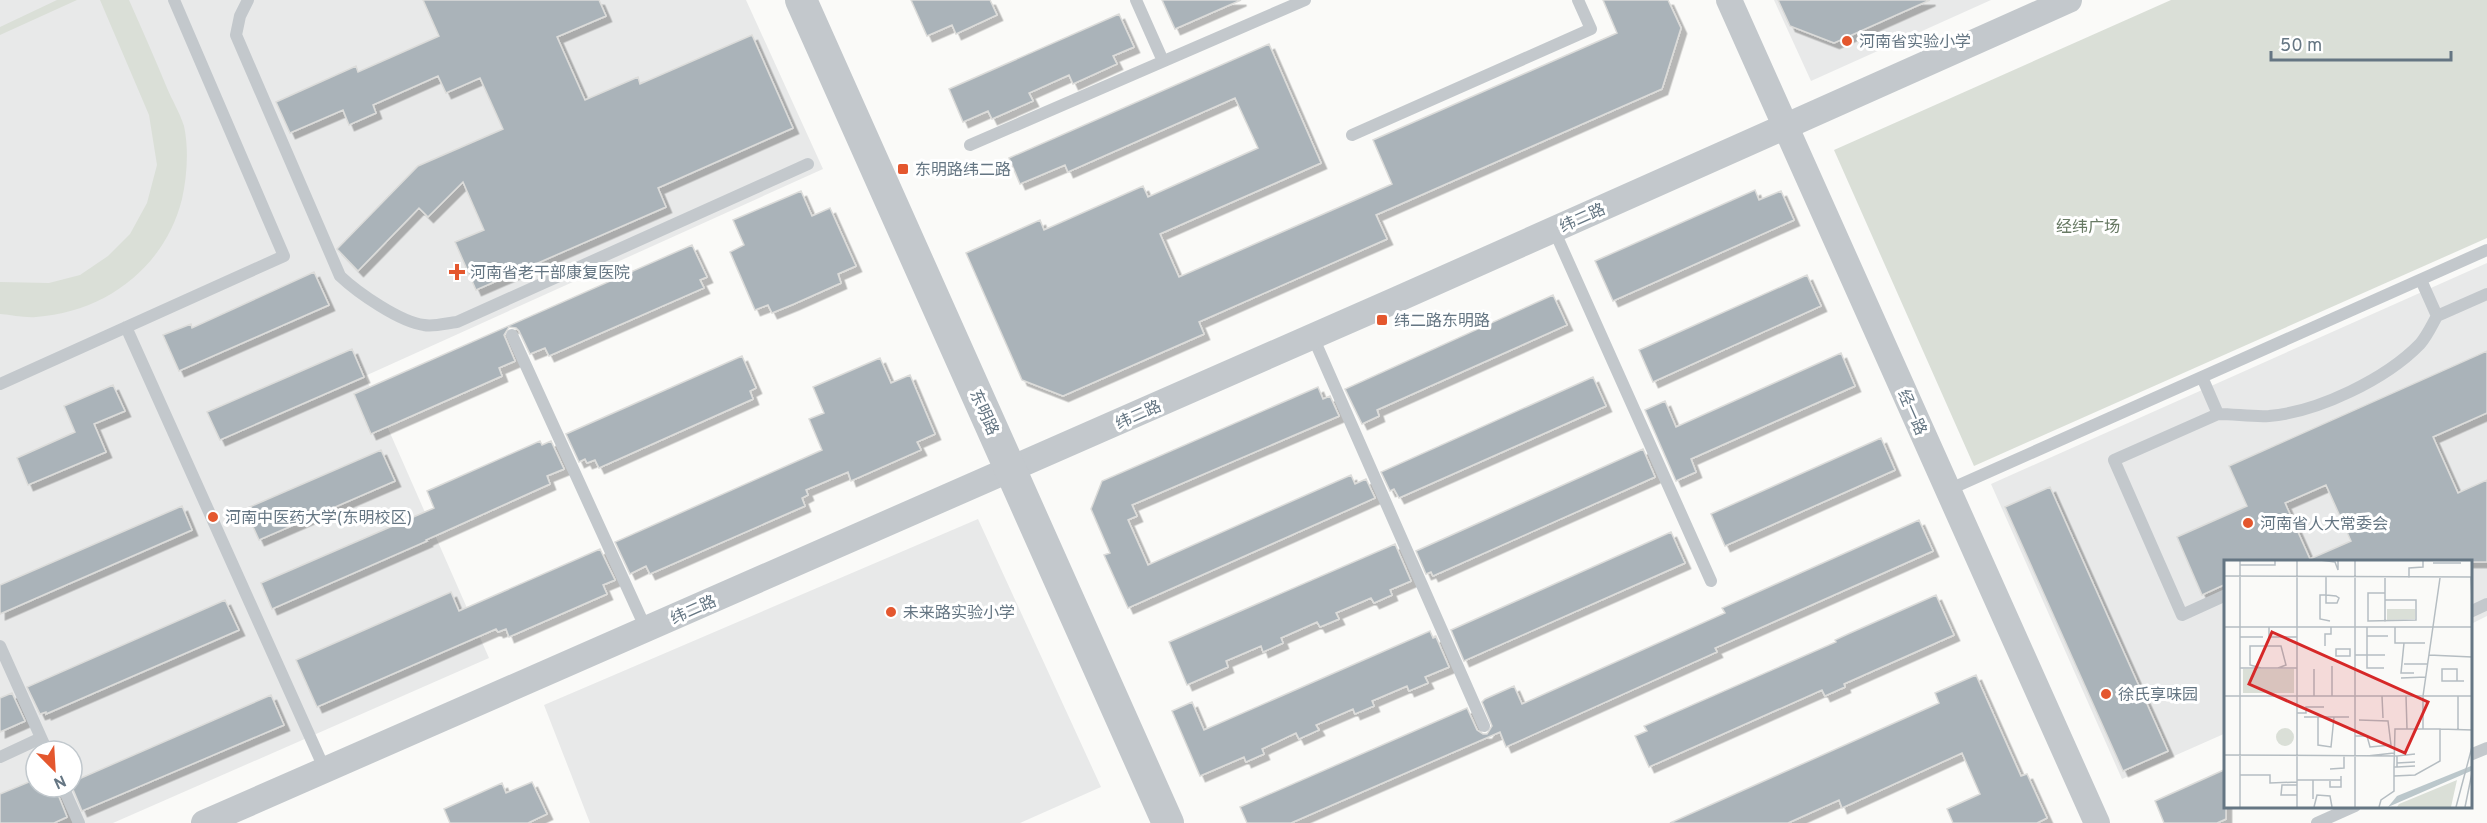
<svg xmlns="http://www.w3.org/2000/svg" width="2487" height="823" viewBox="0 0 2487 823" font-family="Overpass,'Noto Sans SC',sans-serif">
<style>
.built{fill:#e8e9e9;fill-rule:evenodd}
.green{fill:#dadfd7}
.building{fill:#aab3b9;stroke:#dcdcda;stroke-width:1.5;fill-rule:evenodd;filter:url(#shadow)}
.lines{fill:none;stroke-linecap:round;stroke-linejoin:round}
.service{stroke:#c3c8cc;stroke-width:12}
.minor{stroke:#c3c8cc;stroke-width:26}
.tertiary{stroke:#c3c8cc;stroke-width:32}
.poi-dot{fill:#e4572e;stroke:#fff;stroke-width:2}
.labels{text-anchor:middle;stroke-width:6;stroke-linejoin:round;paint-order:stroke}
.poi-label{font-size:16px;fill:#657683;stroke:#fff;text-anchor:start}
.street-label{font-size:16px;fill:#657683;stroke:#fff}
.park-label{font-size:16px;fill:#687a64;stroke:#fff}
.inset-road{fill:none;stroke:#b5bdc2;stroke-width:1.5}
.view{fill:#d62828;fill-opacity:0.15;stroke:#d62828;stroke-width:3}
.inset-edge{fill:none;stroke:#657683;stroke-width:3}
</style>
<defs>
<filter id="shadow"><feDropShadow dx="5.5" dy="5.5" stdDeviation="0" flood-color="#0004"/></filter>
</defs>
<rect width="100%" height="100%" fill="#fafaf8"/>
<path class="built" d="M0,0H746L823,169L365,376L489,658L113,823H0ZM36,751H72V787H36Z
M1774,0H1991L1811,81Z
M2487,263V616L2471,624L2470,562H2226V733L2122,779L1991,484Z
M978,519L1101,787L1020,823H590L544,705Z"/>
<path class="green" d="M57,0H77L0,35V27Z
M100,0H129C142,29 155,59 167,88C172,100 180,113 184,126C189,149 187,177 182,199C165,267 106,312 36,317C25,318 12,315 0,314V282L49,283L80,275L108,256L130,234L147,203L157,165L149,115Z
M2171,0H2487V238L1974,466L1834,150Z"/>
<path class="building" d="M423,0H599L606,16L557,37L585,100L638,77L640,84L752,35L793,128L658,188L666,207L476,290L455,242L484,230L463,182L428,217L419,208L358,271L337,249L418,166L503,129L480,78L446,93L438,76L373,105L376,113L349,125L343,110L290,133L276,102L356,66L358,72L439,36Z
M911,0H990L997,15L956,34L952,25L927,36Z
M1162,0H1241L1175,29Z
M1603,0H1668L1681,28L1662,89L1376,215L1387,239L1199,322L1204,334L1063,396L1022,380L966,253L1040,220L1044,230L1143,186L1148,197L1258,148L1235,98L1068,172L1065,165L1020,184L1009,158L1269,44L1321,163L1160,234L1179,277L1392,184L1373,140L1617,33Z
M1778,0H1930L1834,43L1790,26Z
M1119,14L1134,47L1113,56L1117,64L1073,84L1069,75L1029,93L1033,101L992,119L988,111L963,122L949,89Z
M1755,190L1759,200L1781,191L1794,220L1613,301L1595,261Z
M801,191L812,216L830,208L856,266L838,274L841,283L794,304L772,313L768,305L755,310L730,252L744,245L733,220Z
M692,245L707,277L700,280L704,288L549,356L545,348L530,354L519,331L516,328L509,327L504,335L515,361L499,368L502,376L371,434L354,394Z
M314,272L329,305L179,371L163,335L191,324L192,328Z
M1807,275L1821,306L1653,382L1639,350Z
M1553,295L1567,325L1377,410L1379,416L1362,424L1345,389Z
M352,349L364,377L220,440L207,412Z
M2487,351V413L2433,437L2458,493L2487,480V562H2226V584L2202,595L2177,537L2247,506L2229,466ZM2326,485L2351,541L2310,559L2285,503Z
M1841,353L1855,386L1691,459L1696,472L1676,481L1645,410L1665,401L1676,427Z
M742,356L756,388L750,391L753,399L599,468L595,460L587,463L585,459L579,462L566,434Z
M880,358L891,383L910,375L935,434L917,442L921,450L851,481L848,472L806,490L808,495L802,498L805,506L650,574L646,566L630,574L615,542L822,450L809,419L824,413L813,387Z
M1593,377L1606,406L1399,498L1394,489L1390,491L1381,472Z
M113,385L125,411L94,424L106,452L28,485L17,458L75,432L64,406Z
M1318,387L1323,399L1330,396L1339,416L1132,505L1137,516L1128,520L1148,565L1351,475L1355,484L1366,479L1375,498L1128,608L1104,555L1110,553L1091,509L1102,481Z
M1881,438L1895,470L1725,546L1711,514Z
M540,441L542,445L551,441L564,469L547,476L550,484L426,540L427,541L272,609L261,583L434,508L427,491Z
M1643,449L1655,477L1433,576L1431,572L1426,574L1416,551Z
M381,450L395,481L259,540L245,509Z
M2050,487L2168,751L2123,771L2005,507Z
M182,506L192,530L0,614V585Z
M1919,520L1933,551L1715,648L1717,652L1506,747L1500,732L1291,823H1247L1240,807L1467,708L1477,730L1483,734H1487L1492,726L1482,702L1485,699L1514,686L1522,704L1725,613L1722,608Z
M1671,532L1685,563L1464,661L1451,630Z
M1395,544L1411,581L1390,590L1392,595L1374,603L1371,598L1336,613L1339,619L1320,627L1317,622L1281,638L1283,643L1263,652L1261,646L1226,661L1228,667L1187,685L1169,642Z
M600,549L615,580L603,585L607,594L509,637L506,629L498,632L496,629L317,707L296,660L451,592L459,611Z
M1936,595L1954,635L1844,684L1845,687L1825,696L1822,690L1649,767L1635,736L1647,731L1644,726L1836,642L1835,640L1848,634Z
M225,600L239,630L46,714V712L40,714L27,687Z
M1430,631L1433,638L1436,637L1449,667L1425,677L1428,683L1409,691L1407,686L1372,701L1374,706L1355,714L1353,709L1316,725L1319,730L1299,739L1296,733L1262,749L1264,754L1246,762L1244,757L1200,776L1172,711L1192,702L1204,730Z
M1976,675L2021,776L2027,774L2047,818L2037,823H1953L1947,809L1980,794L1962,753L1842,808L1839,800L1788,823H1670L1939,703L1935,693Z
M12,693L25,721L0,732V698Z
M271,695L284,725L82,811L72,787V782Z
M2226,769V819L2217,823H2164L2155,801Z
M36,779V787H55L67,817L54,823H0V794Z
M532,782L547,814L528,823H450L444,809L502,783L506,793Z"/>
<g class="lines">
<path class="service" d="M248,0L240,16L236,35L340,276C358,293 400,322 424,325C434,327 447,323 457,322L808,164
M1136,0L1163,61
M1352,135L1591,29L1578,0
M970,145L1305,0
M1554,230L1711,581
M2421,280L2437,316L2487,294
M126,327L325,770
M512,335L646,629
M1313,337L1484,726
M2202,377L2218,414L2114,460L2182,615L2226,595
M0,384L284,256L174,0
M2218,414C2235,414 2252,417 2269,416C2318,412 2386,379 2420,344C2427,336 2432,325 2437,316
M1948,490L2487,250
M2470,612L2487,604
M0,646L47,751
M2470,755L2487,748
M0,757L41,738
M63,787L79,823
M2317,823L2355,806"/>
<path class="minor" d="M1729,0L2097,823
M204,823L1398,299L2069,0"/>
<path class="tertiary" d="M801,0L1168,823"/>
</g>
<g class="poi-dot">
<circle cx="1847" cy="41" r="6"/>
<rect x="897" y="163" width="12" height="12" rx="3"/>
<path d="M454 263h6v6h6v6h-6v6h-6v-6h-6v-6h6z"/>
<rect x="1376" y="314" width="12" height="12" rx="3"/>
<circle cx="213" cy="517" r="6"/>
<circle cx="2248" cy="523" r="6"/>
<circle cx="891" cy="612" r="6"/>
<circle cx="2106" cy="694" r="6"/>
</g>
<g class="labels">
<g class="poi-label">
<text x="1859" y="47">河南省实验小学</text>
<text x="915" y="175">东明路纬二路</text>
<text x="470" y="278">河南省老干部康复医院</text>
<text x="1394" y="326">纬二路东明路</text>
<text x="225" y="523">河南中医药大学(东明校区)</text>
<text x="2260" y="529">河南省人大常委会</text>
<text x="903" y="618">未来路实验小学</text>
<text x="2118" y="700">徐氏享味园</text>
</g>
<g class="street-label">
<text transform="translate(1582 217) rotate(-24)" y="6">纬二路</text>
<text transform="translate(985 412) rotate(66)" y="6">东明路</text>
<text transform="translate(1913 412) rotate(66)" y="6">经一路</text>
<text transform="translate(1138 414) rotate(-24)" y="6">纬二路</text>
<text transform="translate(693 609) rotate(-24)" y="6">纬二路</text>
</g>
<g class="park-label">
<text x="2088" y="232">经纬广场</text>
</g>
</g>
<g transform="translate(2224 560)">
<rect width="248" height="248" fill="#fafaf8"/>
<path d="M163,49H191V59L163,60ZM19,109H70V133H19ZM52 177a9 9 0 1 1 18 0a9 9 0 1 1-18 0ZM233,220L227,247H173L175,244Z" fill="#dadfd7"/>
<path d="M247,206V211L164,247L173,236Z" fill="#bbc7cb"/>
<path class="inset-road" d="M73,0V247M96,0L111,2L114,10V0M131,0V247M209,3H237M16,5H51V0M0,16L248,17M102,16V43H113L115,38L112,36L102,35H96V59L106,61M247,17L248,41M185,18V8L199,7V0M161,40H192V60L144,61V33H161M161,62V18M0,67H248M45,67V77H73M143,67V108H160M171,67V83H201M143,76H164M16,77H39M180,83L177,113H190M101,86V74H107V67M112,89H126V96H112ZM131,95H161M205,95L248,97M180,104H203M16,108H73M37,108L26,105V86H57L62,105L54,108M90,109V136M177,118L202,117M233,121V109H218V121H240M0,136H248M108,136V106M158,136L159,158M182,136L183,169M199,136L216,18M199,136V169M234,136V169M73,153H82V147H100M80,157H125M94,157V185L107,187L110,157M216,169L248,170M131,176H143L146,187L167,185L164,161L135,160M0,195L173,196V207H170M143,196L170,193M173,196L191,194M173,203L191,202M173,207L191,206M106,209L120,208V195M16,215H46V223L73,222M73,220H117M106,221V227H117V216M73,235H57L58,225H73M89,239V220M16,247V0M90,247L93,235L106,236L108,247M155,247L157,240L170,231V207L171,169H216V201L191,215L170,216M232,247L248,187M241,247L248,213"/>
<path class="view" d="M48,72L204,142L181,193L25,124Z"/>
<rect width="248" height="248" class="inset-edge"/>
</g>
<g transform="translate(54 769) rotate(156)"><circle r="28" fill="#ffffff" stroke="#c1c8cd" stroke-width="1.5"/>
<path d="M0-4.5L10 22L0 15L-10 22Z" fill="#e4572e"/>
<text y="-9" font-size="16" font-weight="bold" text-anchor="middle" fill="#657683">N</text>
</g>
<path d="M2271 51v9h180v-9" fill="none" stroke="#657683" stroke-width="3"/>
<text x="2280" y="51" font-size="18" fill="#657683" stroke="#ffffff" stroke-width="4.5" paint-order="stroke">50 m</text>
</svg>
